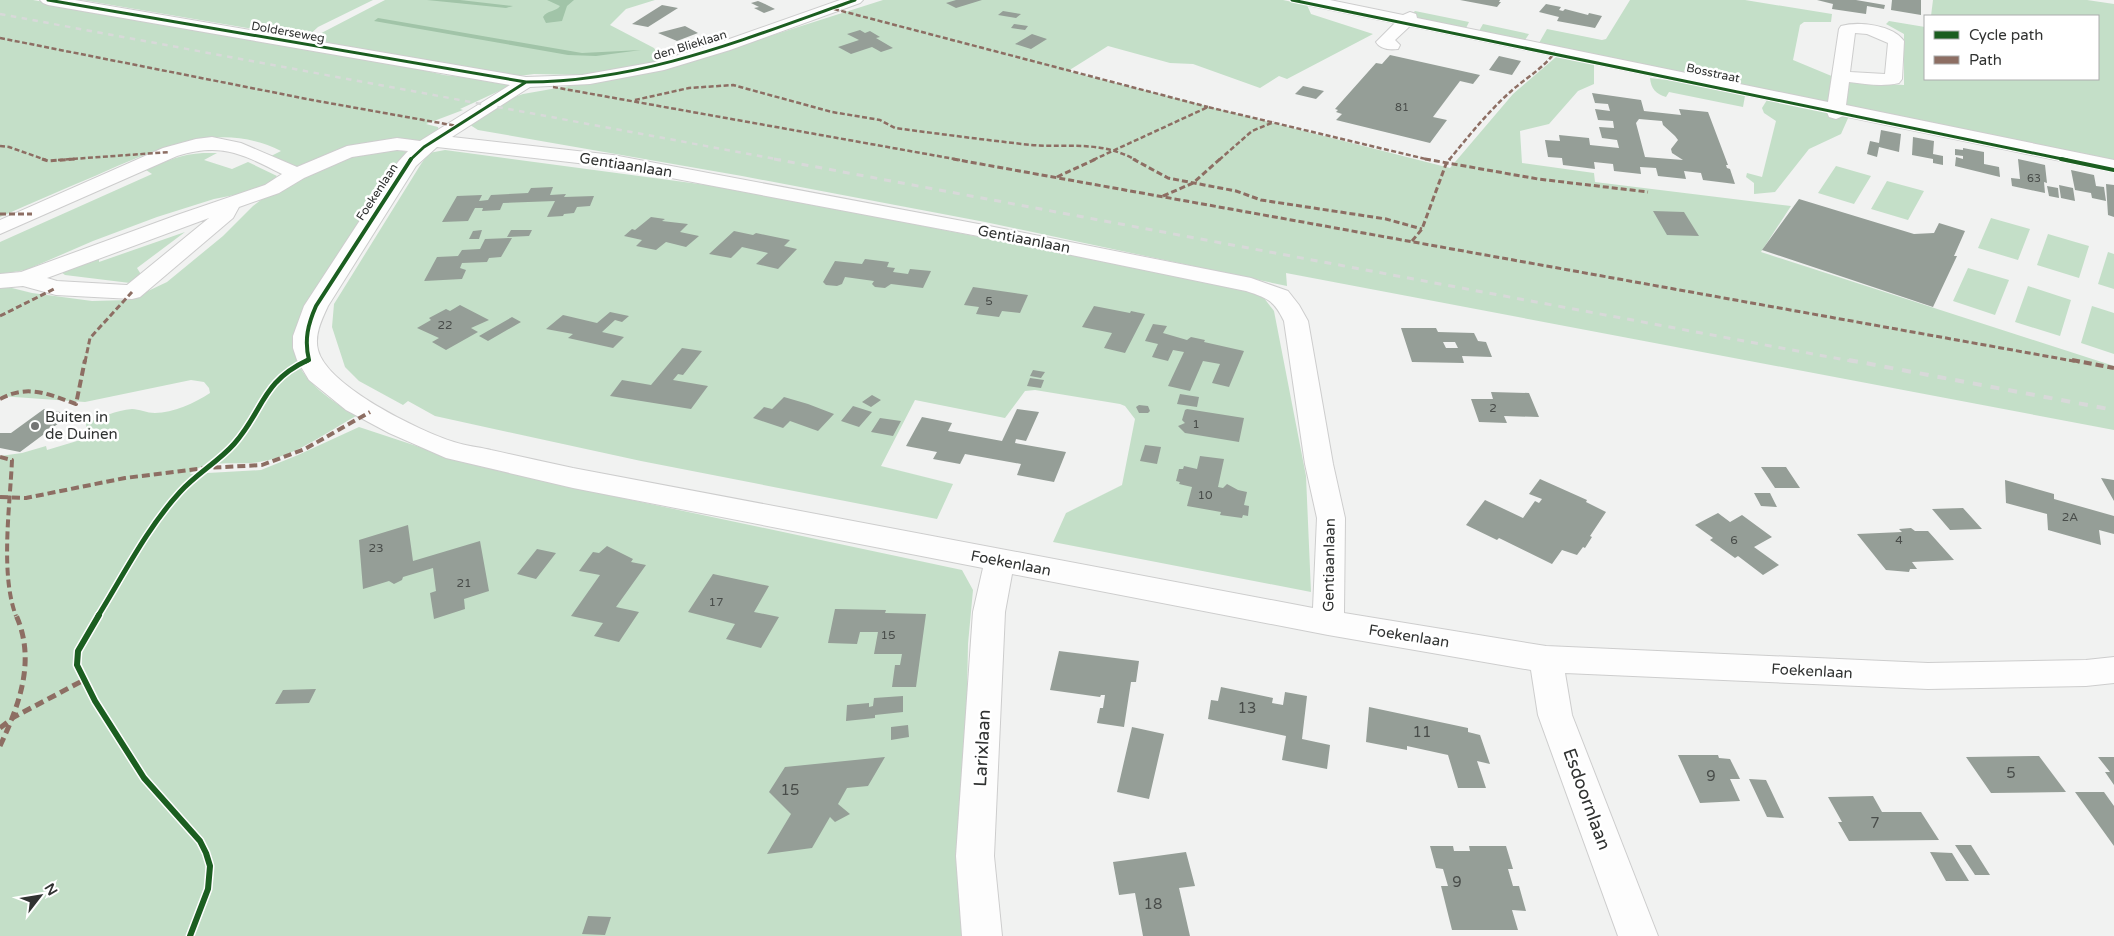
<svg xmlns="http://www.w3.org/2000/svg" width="2114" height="936" viewBox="0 0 2114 936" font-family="'Varela Round',sans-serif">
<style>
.green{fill:#c4dfc8}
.water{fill:#a1c4a8}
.building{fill:#959e97;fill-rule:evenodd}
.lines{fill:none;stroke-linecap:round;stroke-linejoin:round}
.minor-casing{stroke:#cdcdcd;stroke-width:2}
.minor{fill:#fdfdfd;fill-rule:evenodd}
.rail-far2{stroke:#d8d9d9;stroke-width:2.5;stroke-dasharray:5.5 5.5;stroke-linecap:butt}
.rail-far1{stroke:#d8d9d9;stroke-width:3;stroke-dasharray:7 7;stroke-linecap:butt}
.rail{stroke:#d8d9d9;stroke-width:4;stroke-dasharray:9 9;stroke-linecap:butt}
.quiet-far3{stroke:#8d6e63;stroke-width:2.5;stroke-dasharray:5 2.5;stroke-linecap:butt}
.quiet-far2{stroke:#8d6e63;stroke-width:3;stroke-dasharray:6 3;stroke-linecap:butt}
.quiet-far1{stroke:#8d6e63;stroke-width:4;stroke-dasharray:8 4;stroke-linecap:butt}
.quiet{stroke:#8d6e63;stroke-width:5;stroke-dasharray:9 5;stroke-linecap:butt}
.cycleway-far3-casing{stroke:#fff;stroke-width:5}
.cycleway-far2-casing{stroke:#fff;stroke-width:6}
.cycleway-far1-casing{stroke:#fff;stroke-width:8}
.cycleway-casing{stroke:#fff;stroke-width:9}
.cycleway-far3{stroke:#1b5e20;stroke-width:3}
.cycleway-far2{stroke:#1b5e20;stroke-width:4}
.cycleway-far1{stroke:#1b5e20;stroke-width:5}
.cycleway{stroke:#1b5e20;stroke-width:6}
.poi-dot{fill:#747574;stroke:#fff;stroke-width:2}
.labels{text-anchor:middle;stroke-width:5;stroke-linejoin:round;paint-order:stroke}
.far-number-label{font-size:11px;fill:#494d4a}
.far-street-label{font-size:12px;fill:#303231;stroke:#fff}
.number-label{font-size:12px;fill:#494d4a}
.street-label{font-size:15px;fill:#303231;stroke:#fff}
.poi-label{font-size:15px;fill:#303231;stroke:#fff;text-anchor:start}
.near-number-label{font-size:15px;fill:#494d4a}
.near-street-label{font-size:18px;fill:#303231;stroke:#fff}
</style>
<rect width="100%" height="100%" fill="#f1f2f1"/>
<path class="green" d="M0,0H33L384,61L444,75L510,82V86L460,109L463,110L426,124L438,127L439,132L427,141L299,166H292L269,157L281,151C217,119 155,150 95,176C63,189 32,203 0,217Z
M82,0H373L318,27L306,38Z
M385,0H655L626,9L610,25L654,48L663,61L616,71L580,75L534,74L519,76L483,73L306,41Z
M883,0H1283L1307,5L1311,14L1373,34L1287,79L1279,76L1260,88L1193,64L1170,63L1108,46L1068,71L1450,168L1513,94L1556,57L1594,65V84L1578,91L1549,124L1520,131L1522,163L1594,173L1595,182L1791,206L1761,252L2114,366V430L1286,273L1287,286L985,222L742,176L478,130L467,123L509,99L523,94L666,69Z
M1630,0H1745L1832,14L1831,22H1804L1800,25L1793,60L1846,82L1904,85V34L1886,24L1889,21L1925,27V79H2098V16H1931L1933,0H2087L2114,4V160L1539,43L1547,29L1602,40L1606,39Z
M1415,11L1469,22L1466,28L1409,17Z
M1483,24L1529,34L1525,40L1479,31Z
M1650,78L1676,81L1745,96L1743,107L1669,92L1666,97C1656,94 1651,89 1650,78Z
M1767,100L1849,116L1841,134L1809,149L1775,192L1754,194V183L1746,177L1747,173L1762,177L1776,121L1764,113L1762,108Z
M395,148L409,153L296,329C284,371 325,396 356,416C325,433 294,457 259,462C238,466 206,458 190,474L261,470L298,455L359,427L471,464L575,488L962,570L973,590L968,644L965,795L967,936H0V456L22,453L46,446L47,450L87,438L86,423C101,418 116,410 132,409C139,409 147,413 155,413C173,413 195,403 210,393L209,388L204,382L191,380L85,402L0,396V285L32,293L92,301L129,300L167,282L223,236L253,206L266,196L346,157Z
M445,150L729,188L1250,290L1264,298L1274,311L1306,476L1311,592L1053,542L1066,513L1122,485L1135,419L1125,406L1120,404L1035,390L1025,391L1005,418L915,400L881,466L953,484L937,519L641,461L435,416L408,401L403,405L359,381L345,367L332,327L334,304L421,164L429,153Z
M203,153H217L204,160L232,169L248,162L277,176L270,183L255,191L214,199L157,217L93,241L26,270L0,274V242L152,174L146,170C165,161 182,154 203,153Z
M1836,166L1871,176L1854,204L1818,193Z
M1887,181L1924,191L1908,220L1871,209Z
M1991,218L2030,229L2018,260L1978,248Z
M185,232L137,268L142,276L136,281L130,283L65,275L61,272L99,256V262Z
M2048,234L2089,246L2079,278L2037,265Z
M2108,252L2114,254V289L2098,284Z
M1968,268L2009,280L1995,315L1953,301Z
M2028,286L2071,300L2060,336L2015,322Z
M2092,306L2114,313V354L2081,343Z"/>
<path class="water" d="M427,0H460L513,6L506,8Z
M547,0H574L567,6L562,21L546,23L543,17C547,10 556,12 560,6Z
M378,18L582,53L641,50L596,56L568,55L374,21Z"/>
<path class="building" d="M956,0H982L956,8L946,3Z
M1460,0H1500L1499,2H1501L1497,7Z
M1817,0H1856L1885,5L1884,9L1867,6L1866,14L1832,9L1833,4Z
M1892,0H1921V15L1891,10Z
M758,1L765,4L775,9L764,13L754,8L759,7L751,3Z
M1546,4L1561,7L1559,10L1563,11L1565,9L1588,15L1589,13L1602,16L1595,28L1557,21L1559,17L1539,12Z
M662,5L678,8L648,27L632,24Z
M1003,11L1021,14L1016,18L998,15Z
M1014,24L1028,26L1025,30L1011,28Z
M685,26L698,33L677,41L658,33Z
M860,30L865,33L870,31L880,37L876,38L893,48L881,52L872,47L851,54L838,47L859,40L847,34Z
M1032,34L1047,39L1031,49L1015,44Z
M1390,55L1480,75L1473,84L1460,81L1433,117L1447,120L1430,143L1336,120L1342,114L1336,112L1338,110L1335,109L1376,63L1382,64Z
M1499,56L1521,61L1512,75L1489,70Z
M1303,86L1324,91L1316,99L1295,94Z
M1592,93L1641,100L1644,111L1681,115L1679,109L1708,112L1728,165H1726L1727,168L1730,169L1735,184L1703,180L1701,173L1684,171L1686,179L1658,176L1656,168L1640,167L1641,174L1614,171L1613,164L1594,162L1595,169L1563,165L1562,158L1548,157L1545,140L1560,141L1559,135L1589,138L1590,145L1619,148L1617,140L1602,138L1599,127L1614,128L1613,121L1598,120L1595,109L1610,111L1608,104L1595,103ZM1639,119L1662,121L1663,125L1675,136L1678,140L1671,149L1672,153L1683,160L1645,157L1636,123Z
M1881,130L1901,134L1899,152L1879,147L1877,157L1867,154L1870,141L1879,143Z
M1913,137L1934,141L1933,154L1943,156V165L1933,163V159L1912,155Z
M1963,148L1984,152V164L1999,167L2000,177L1955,166L1956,157L1963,159V156L1955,155V149L1963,150Z
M2018,159L2045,165L2047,183L2044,182L2045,193L2012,186L2011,178L2020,179Z
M2071,170L2094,175L2096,186L2104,187L2106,201L2092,198L2091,193L2075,190Z
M2106,184L2114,185V217L2108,215Z
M2059,185L2073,188L2075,201L2061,198Z
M2047,186L2058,188L2059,198L2049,196Z
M553,187L550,195L566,194L564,197L594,196L590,206L577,207L574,213L564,214L563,216L547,217L555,201L503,203L500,210L482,211L483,208H475L468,221L442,222L457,196L482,195L479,201L488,200L491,195L528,193L531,188Z
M1799,199L1914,234L1934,233L1939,223L1965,231L1954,256H1957L1933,307L1762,250Z
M1653,211L1684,212L1699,236L1667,235Z
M651,217L665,219L662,221L688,224L680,232L699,236L686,247L666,242L656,250L636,246L642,240L624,236L632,229L635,230Z
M482,230L479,239H469L473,231Z
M511,230H532L529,236L507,237Z
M734,231L753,235L756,233L790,240L784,246L797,249L778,269L756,264L768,253L742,247L731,258L709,254Z
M512,238L501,257L489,258L487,262L462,263L460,268L466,270L462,279L424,281L437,257L458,256L462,250L480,249L485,239Z
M865,259L889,262L887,267L895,268L893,272L908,274L910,269L931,271L923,288L891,284L885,288L875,287L872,284L874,281L845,277L842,284L837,286L826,285L823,282L835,261L862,264Z
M973,287L1028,295L1020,313L1002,311L999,317L976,314L979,307L964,305Z
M460,305L489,320L471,328L478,332L446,350L432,342L439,338L417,328L431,320L429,318L446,309L450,311Z
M1094,306L1130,313L1131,311L1145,314L1125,353L1104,348L1112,333L1082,327Z
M610,312L629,316L622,322L615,320L602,332L624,337L613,348L568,338L573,334L546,329L563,315L597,323Z
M512,317L521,322L488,341L479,336Z
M1153,324L1167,326L1163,333L1187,340L1191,337L1205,340L1204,342L1244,351L1229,387L1212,383L1220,364L1203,361L1190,391L1168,386L1184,352L1173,350L1168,361L1152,357L1158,344L1145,341Z
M1401,328H1436L1438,332L1474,333L1478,341L1486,342L1492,357L1462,356L1464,363L1412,362ZM1443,342H1455L1458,348H1446Z
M682,348L702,351L683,375L678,374L673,380L708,386L691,409L610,396L622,380L651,385Z
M1033,370L1045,372L1041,378L1030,376Z
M1030,378L1044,380L1041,388L1027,386Z
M1491,392L1529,393L1539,417L1504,416L1507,423L1479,422L1471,399H1493Z
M1180,394L1199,397L1197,407L1177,404Z
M872,395L881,400L871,407L862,402Z
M784,397L808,404L834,414L818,431L790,421L783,428L753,418L764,407L772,409Z
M1139,405L1148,406L1150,411L1148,413H1139L1136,407Z
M853,406L872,412L859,427L841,421Z
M44,409L71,414L20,452L0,448V433H11Z
M1017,409L1039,412L1026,441L1016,439L1015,443L1066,452L1054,482L1017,475L1021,464L965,454L960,464L933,459L937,452L906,446L922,417L952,423L948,431L1002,441Z
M1187,409L1244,418L1239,442L1185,433L1178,426L1185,423L1182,420L1185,410Z
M880,418L901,421L893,436L871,432Z
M1145,445L1161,447L1157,464L1140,461Z
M1200,456L1224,459L1218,487L1223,488L1227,484L1238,490L1247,492L1244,505L1249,506L1248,516L1243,515L1242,518L1220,515L1221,512L1187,506L1192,487L1179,484L1180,482L1176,481L1179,469H1183L1184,466L1197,469Z
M1761,467H1786L1800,488H1775Z
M2101,478L2114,480V501Z
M1540,479L1587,500L1586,502L1606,512L1590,536L1592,537L1585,548L1583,547L1577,555L1562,550L1552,564L1499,538L1497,540L1466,525L1485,500L1523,518L1535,501L1539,503L1542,499L1529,494Z
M2005,480L2054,494V499L2114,516V534L2099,530L2101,545L2048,530L2047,514L2006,503Z
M1754,493H1770L1777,507L1761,506Z
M1963,508L1982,529L1950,530L1932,509Z
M1718,513L1730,522L1742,515L1772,537L1754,547L1779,565L1763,575L1738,556L1735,558L1710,540L1713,538L1695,525Z
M408,525L413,561L480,541L489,591L464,599L465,609L434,619L430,593L436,591L433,568L403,577L402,580L394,584L389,581L363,589L359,540Z
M1911,528L1915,531H1928L1954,560L1912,562L1917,569H1910L1909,572L1886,570L1857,534L1902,532L1899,529Z
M607,546L633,559L631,562L646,565L616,607L639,612L619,642L594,636L603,623L571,616L600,575L579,571L593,552L599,553Z
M537,549L556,553L536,579L517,574Z
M713,574L769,586L754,612L779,617L761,648L726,639L735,624L688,612Z
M835,609L886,610L885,613L926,614L916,687H892L895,665H900L902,654H874L878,632H860L857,644L828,643Z
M1059,651L1139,661L1136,682H1131L1124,727L1097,723L1100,708H1103L1105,695H1101L1100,697L1050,690Z
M1221,687L1273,698L1272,703L1283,705L1285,692L1307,696L1302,739L1330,745L1327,769L1282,760L1286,736L1208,719L1211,700L1218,701Z
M316,689L309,703L275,704L283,690Z
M903,696V712L875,715V718L846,721L847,705L869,703V707L873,706L874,698Z
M1369,707L1468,728V732L1480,735L1490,764L1477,761L1486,788H1458L1448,755L1407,746V750L1366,742Z
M908,725L909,737L891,740V727Z
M1132,727L1164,734L1149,799L1117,792Z
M1678,755H1718L1719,758L1730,759L1740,779H1730L1740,801L1700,803Z
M2039,756L2066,792L1991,793L1966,757Z
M885,757L868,786L847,788L838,804L850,814L835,822L830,817L812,848L767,854L791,814L769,792L785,767Z
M2098,757H2114V785L2105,772H2110Z
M1749,779L1766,780L1784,818L1767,817Z
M2075,792H2104L2114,806V846Z
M1873,796L1882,812H1921L1939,840L1849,841L1838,822H1842L1828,797Z
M1955,845H1971L1990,875H1975Z
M1430,846H1453L1454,851H1470L1469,846H1506L1513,869H1508L1513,886H1519L1526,911L1512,910L1518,930H1452L1441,886H1448L1443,869L1436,868Z
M1186,852L1195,886L1179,888L1190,936H1143L1135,893L1119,895L1113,862Z
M1930,852L1952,853L1969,881H1946Z
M588,916L611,917L605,935L582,934Z"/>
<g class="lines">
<g class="minor-casing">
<path id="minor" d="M40,0H75L526,77L582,75L655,62L718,43L840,0H863L860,3L730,50L664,70L590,84L530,87L452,137L613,155L989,226L1251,278L1288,291L1299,305L1308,321L1333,464L1345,518L1344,613L1546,646L1928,663L2086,660L2114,657V683L2086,686L1928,689L1565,673L1572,715L1658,936H1618L1538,715L1531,670L1328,635L1012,574L1005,612L994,856L1002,936H962L956,856L973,612L983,568L573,488L446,458L389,433L346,410L309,380L297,360L293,348V336L304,306L398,162L408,151L397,150L352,157L304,178L279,193L239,207L233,218L140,297L132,299L56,295L23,286L0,288V274L21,272L177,215L265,185L282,174C242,154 222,142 177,156L0,234V220L163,148L196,139L212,137L241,143L297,167L347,146L397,138L420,141L510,85L48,5L43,3ZM437,147L613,167L989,238L1246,291C1267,298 1274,300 1284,321L1305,464L1317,518L1313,608L573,468C546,462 518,456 491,450C479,447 466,446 454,442C419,431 327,386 318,350C314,335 322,319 328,306L416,166ZM209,218L127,285L57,281L47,278Z
M1299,0H1330L1403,15L1410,12L1416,14L1417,18L1828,102L1839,29L1841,26C1859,21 1893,25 1904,41L1902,79L1899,83C1882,87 1866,84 1849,82L1846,105L2114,160V172L1843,116L1836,119L1829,117L1827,112L1410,26L1395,40L1400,45L1398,49C1390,50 1380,49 1376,42L1395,23L1307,5L1302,3ZM1855,33L1867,34L1888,43L1885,74L1850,72Z"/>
</g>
<use href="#minor" class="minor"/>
<path class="rail-far2" d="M0,14L781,160"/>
<path class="rail-far1" d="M774,159L1856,362"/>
<path class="rail" d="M1849,360L2114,410"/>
<path class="quiet-far3" d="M834,9L1208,107
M0,38L312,100L457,126
M553,87L960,160
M635,100L689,88L733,85L832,112L880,120L895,128C940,134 986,140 1031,145C1070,148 1099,140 1136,160
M0,146L9,147L46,160
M58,160L170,152
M1093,160L1208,107L1430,160
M1219,160L1252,131L1274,122
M1449,160C1468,137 1486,114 1509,93C1524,79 1543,69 1555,52"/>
<path class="quiet-far2" d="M42,159L48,161L75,159
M953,159L2079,362
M1133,159L1168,178L1236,191L1261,200L1386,219L1422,229
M1425,159L1538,179L1648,192
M1057,177L1096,159
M1163,196L1193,183L1220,159
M0,214H32
M1412,241L1422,229L1446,164L1450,159
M0,316L56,288
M85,362L90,338L132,292"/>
<path class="quiet-far1" d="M2072,360L2114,368
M0,399C28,384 48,394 76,404L85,360
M0,457L12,460C10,506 0,574 16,616
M0,497L26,498L125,478L205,468L262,465L305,449L370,412"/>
<path class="quiet" d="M0,728L14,717L84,680
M0,746C20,703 36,660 16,615"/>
<g class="cycleway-far3-casing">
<path id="cycleway-far3" d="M48,0L526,82C642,82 747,38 855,0
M1292,0L2067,160
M410,160L424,147L526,82"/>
</g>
<g class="cycleway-far2-casing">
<path id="cycleway-far2" d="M2061,159L2114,170
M305,362L309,360C304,340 308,324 316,306L411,159"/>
</g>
<g class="cycleway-far1-casing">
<path id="cycleway-far1" d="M98,616C124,574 147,528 180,492C196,474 218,462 234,444C264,410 261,382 308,360"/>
</g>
<g class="cycleway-casing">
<path id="cycleway" d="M99,615L78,651L77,665L95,701L144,778L200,841L206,853L210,866L208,889L190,936"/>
</g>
<use href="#cycleway-far3" class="cycleway-far3"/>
<use href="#cycleway-far2" class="cycleway-far2"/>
<use href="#cycleway-far1" class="cycleway-far1"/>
<use href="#cycleway" class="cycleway"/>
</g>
<circle class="poi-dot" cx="35" cy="426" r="5"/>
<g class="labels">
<g class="far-number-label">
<text x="1402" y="111">81</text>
<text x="2034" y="182">63</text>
</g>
<g class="far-street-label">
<text transform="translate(288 32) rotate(10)" y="4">Dolderseweg</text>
<text transform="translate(690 45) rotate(-17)" y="4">den Blieklaan</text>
<text transform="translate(1713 73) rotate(12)" y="4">Bosstraat</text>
<text transform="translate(377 192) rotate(-57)" y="4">Foekenlaan</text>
</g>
<g class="number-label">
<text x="989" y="305">5</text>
<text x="445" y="329">22</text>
<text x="1493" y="412">2</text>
<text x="1196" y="428">1</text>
<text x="1205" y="499">10</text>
<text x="2070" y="521">2A</text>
<text x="1734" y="544">6</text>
<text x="1899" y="544">4</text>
<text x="376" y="552">23</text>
<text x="464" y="587">21</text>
<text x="716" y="606">17</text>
<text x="888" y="639">15</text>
</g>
<g class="street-label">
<text transform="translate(626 165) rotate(9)" y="5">Gentiaanlaan</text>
<text transform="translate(1024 239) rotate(11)" y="5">Gentiaanlaan</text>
<text transform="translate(1011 563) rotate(11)" y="5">Foekenlaan</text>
<text transform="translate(1329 565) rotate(-89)" y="5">Gentiaanlaan</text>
<text transform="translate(1409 636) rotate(9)" y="5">Foekenlaan</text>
<text transform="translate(1812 671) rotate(3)" y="5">Foekenlaan</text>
</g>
<g class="poi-label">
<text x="45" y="422">Buiten in<tspan x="45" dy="17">de Duinen</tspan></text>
</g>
<g class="near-number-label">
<text x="1247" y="713">13</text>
<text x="1422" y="737">11</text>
<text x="2011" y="778">5</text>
<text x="1711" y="781">9</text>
<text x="790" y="795">15</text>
<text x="1875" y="828">7</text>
<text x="1457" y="887">9</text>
<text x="1153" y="909">18</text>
</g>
<g class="near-street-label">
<text transform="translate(982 748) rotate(-87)" y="6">Larixlaan</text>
<text transform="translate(1587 799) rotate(70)" y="6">Esdoornlaan</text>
</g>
</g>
<rect x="1924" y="15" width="175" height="65" fill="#ffffff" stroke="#acadad"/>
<rect x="1934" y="31" width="25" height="8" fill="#1b5e20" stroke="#acadad"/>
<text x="1969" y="40" font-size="15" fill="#303231">Cycle path</text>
<rect x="1934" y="56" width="25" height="8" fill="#8d6e63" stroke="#acadad"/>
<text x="1969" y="65" font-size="15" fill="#303231">Path</text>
<g transform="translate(40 896) rotate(59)" stroke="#ffffff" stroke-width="4" paint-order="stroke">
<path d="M0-4L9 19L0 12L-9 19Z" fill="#303231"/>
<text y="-8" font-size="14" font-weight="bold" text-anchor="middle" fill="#303231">N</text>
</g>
</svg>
